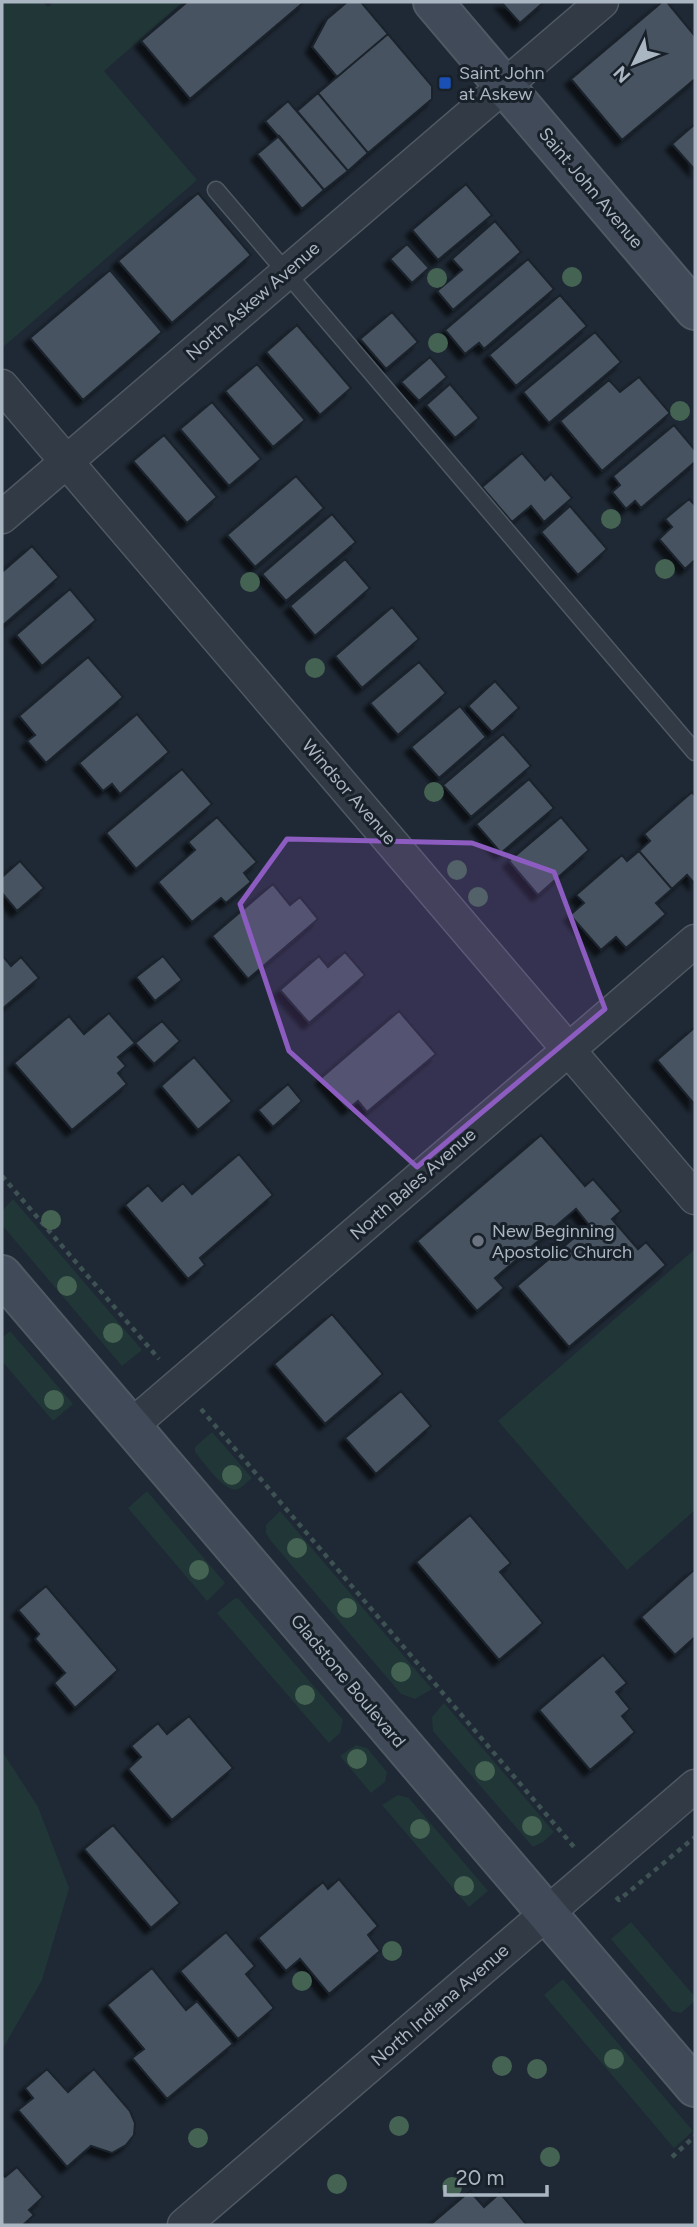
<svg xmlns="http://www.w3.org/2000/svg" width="697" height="2227" viewBox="0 0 697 2227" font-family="Figtree,sans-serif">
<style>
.green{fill:#213637}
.building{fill:#465361;stroke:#1a222c;stroke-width:2;filter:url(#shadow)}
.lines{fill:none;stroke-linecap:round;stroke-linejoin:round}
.lane-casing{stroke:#4f5964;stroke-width:19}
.street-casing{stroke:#4f5964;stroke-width:35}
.secondary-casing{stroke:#4f5964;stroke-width:42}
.path{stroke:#3e5253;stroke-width:4.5;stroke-dasharray:5 5;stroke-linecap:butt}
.lane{stroke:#323b45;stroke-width:16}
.street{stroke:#323b45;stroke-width:32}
.secondary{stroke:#404a58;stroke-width:38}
.tree{fill:#456353}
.marked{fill:#8c5cc0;fill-opacity:0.2;stroke:#8c5cc0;stroke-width:5;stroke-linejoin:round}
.transit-dot{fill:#1a4fb4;stroke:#182029;stroke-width:2.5}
.worship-dot{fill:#6b7280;stroke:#182029;stroke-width:2.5}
.labels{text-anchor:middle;stroke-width:6;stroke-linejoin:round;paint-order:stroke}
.poi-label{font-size:18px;fill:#abb6c3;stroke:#182029;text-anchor:start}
.street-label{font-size:18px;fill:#abb6c3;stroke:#182029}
</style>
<defs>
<filter id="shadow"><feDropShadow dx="-6" dy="6" stdDeviation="2" flood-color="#0009"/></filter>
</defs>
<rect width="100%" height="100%" fill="#1f2935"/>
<path class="green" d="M2,2H43L48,7L54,2H183L104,71L197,180L2,348Z
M13,1199L142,1350L122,1366L2,1225V1211Z
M695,1249V1510L627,1570L498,1421Z
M10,1331L73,1404L53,1421L2,1361V1338Z
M212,1432L252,1478C248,1481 243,1487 238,1489C225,1494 203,1461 195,1452V1447Z
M147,1491L225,1583L207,1601L128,1508Z
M280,1511L432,1689L415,1699L401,1694L271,1541L266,1533V1525Z
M238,1598L343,1720L340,1733L329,1743L217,1613L234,1599Z
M444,1703L554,1832L543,1842L533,1847L433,1731L432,1717Z
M356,1745L367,1748L387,1772L385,1782L371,1793L340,1756Z
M2,1751L38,1807L69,1888L42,1980L2,2050Z
M398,1795L409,1798L488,1891L469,1907L382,1805Z
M631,1922L695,1997V2001L681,2013L672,2011L611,1939Z
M563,1979L693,2131L674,2148L544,1995Z"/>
<path class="building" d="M187,2H304L190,99L141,41Z
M347,2H361L388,34L337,77L312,47L327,19Z
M501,2H544L520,23Z
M662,2H667L695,36V79L622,140L571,79Z
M388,34L432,86V99L368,153L318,93Z
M318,93L368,153L348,171L297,111Z
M288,101L348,171L324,190L265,121Z
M695,124V170L672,144Z
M279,136L324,190L302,209L257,154Z
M466,184L492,215L438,260L412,230Z
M198,193L251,255L172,323L118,261Z
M495,221L521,252L453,310L437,291L462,270L452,259Z
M407,244L429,268L412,283L390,259Z
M528,259L554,289L484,349L479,343L465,354L445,330Z
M110,270L162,332L83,400L30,338Z
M560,295L587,326L516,386L489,355Z
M392,312L418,342L386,369L360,339Z
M297,325L351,388L320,415L266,352Z
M595,332L621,362L549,423L523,392Z
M430,357L447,377L419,401L401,382Z
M257,364L305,420L273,447L225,391Z
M639,377L670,413L602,471L560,421L609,380L620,392Z
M450,384L479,418L455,438L426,405Z
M212,402L261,459L229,486L180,429Z
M674,425L695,450V462L641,508L635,501L626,509L612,492L620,485L613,476Z
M164,435L217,497L187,523L133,461Z
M522,453L545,480L551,474L572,498L544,522L531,506L512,522L482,487Z
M296,476L324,508L255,567L227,535Z
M689,499L695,505V560L685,569L659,539L672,527L665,519Z
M570,506L607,549L578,575L541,532Z
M332,514L356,542L286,601L262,574Z
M32,546L59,577L2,626V572Z
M345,559L370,588L315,636L290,606Z
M70,589L96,620L42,666L16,635Z
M392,607L419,639L362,688L335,656Z
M88,657L123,697L46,763L27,741L35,735L19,716Z
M419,662L446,693L398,735L370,703Z
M495,681L519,708L492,732L468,706Z
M460,706L486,737L439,778L411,747Z
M137,714L169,752L120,794L112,784L103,791L79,763Z
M503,734L531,766L471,817L443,785Z
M182,769L212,804L136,869L106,833Z
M529,779L554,808L501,853L476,824Z
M692,792L695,796V884L687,875L672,889L639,851L650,841L644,834Z
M217,817L257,862L244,873L251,882L226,903L221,898L192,922L158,882L195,850L188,842Z
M561,817L589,850L538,895L509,861Z
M639,851L672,889L656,903L666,914L626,948L616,937L601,950L570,915L584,903L576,895L622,855L627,861Z
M20,861L44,888L17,911L2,893V877Z
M273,884L290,905L300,897L318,919L248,979L212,936Z
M345,952L365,975L309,1023L280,990L319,956L328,967Z
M2,955L11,966L21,957L39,978L2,1009Z
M163,956L182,980L155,1001L136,977Z
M399,1011L436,1054L367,1112L358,1101L348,1109L321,1078Z
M109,1013L135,1043L118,1057L126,1066L118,1073L127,1084L72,1130L14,1063L69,1016L84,1034Z
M162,1021L180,1041L154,1064L135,1043Z
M694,1028L695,1030V1105L657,1060Z
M194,1057L232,1101L198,1130L161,1086Z
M288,1084L302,1101L273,1127L258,1110Z
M541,1135L585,1186L593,1179L621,1211L612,1219L638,1249L646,1242L666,1265L569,1347L517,1286L589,1225L576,1209L495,1278L504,1288L477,1311L417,1241Z
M239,1154L273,1195L200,1258L205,1265L188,1279L125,1205L148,1185L162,1201L183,1183L192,1194Z
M332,1314L383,1374L325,1424L274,1364Z
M401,1391L431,1426L376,1474L345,1438Z
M470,1515L511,1563L500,1572L543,1623L499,1660L416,1562Z
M695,1569V1637L675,1655L641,1617Z
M46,1586L118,1670L75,1708L54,1683L65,1673L35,1639L39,1634L18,1610Z
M603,1655L627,1683L616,1692L630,1709L622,1716L635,1732L590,1770L539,1710Z
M189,1716L233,1768L172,1820L128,1769L141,1757L131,1746L158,1723L167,1734Z
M113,1825L180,1903L151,1928L84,1849Z
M339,1879L378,1926L368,1935L380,1951L329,1994L300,1959L286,1971L258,1938L323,1882L328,1889Z
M226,1932L255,1966L246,1974L274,2008L238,2039L180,1971Z
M152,1968L186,2010L197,2001L233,2044L167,2099L132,2058L144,2049L107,2005Z
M47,2069L68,2092L94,2069L130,2111L135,2123L134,2135L126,2145L112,2153L91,2146L67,2167L18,2110L33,2098L25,2088Z
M17,2167L43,2197L29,2210L34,2215L23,2225H2V2174L5,2177Z
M470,2191L484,2207L500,2193L527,2225H430Z"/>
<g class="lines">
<g class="lane-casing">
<path id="lane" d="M216,190L695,752"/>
</g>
<g class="street-casing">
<path id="street" d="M2,386L695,1198
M2,517L602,2
M131,1426L695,941
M184,2225L695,1786"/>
</g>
<g class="secondary-casing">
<path id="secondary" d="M433,2L695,310
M2,1275L695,2087"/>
</g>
<path class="path" d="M2,1176L159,1359
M201,1409L574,1847
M616,1897L619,1900L695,1837
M672,2157L695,2136"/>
<use href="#lane" class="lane"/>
<use href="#street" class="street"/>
<use href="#secondary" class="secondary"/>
</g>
<g class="tree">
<circle cx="572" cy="277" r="10"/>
<circle cx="437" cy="278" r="10"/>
<circle cx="438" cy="343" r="10"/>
<circle cx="680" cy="411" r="10"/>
<circle cx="611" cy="519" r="10"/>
<circle cx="665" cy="569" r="10"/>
<circle cx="250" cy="582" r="10"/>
<circle cx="315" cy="668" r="10"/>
<circle cx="434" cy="792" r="10"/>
<circle cx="457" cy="870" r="10"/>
<circle cx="478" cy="897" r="10"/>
<circle cx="51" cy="1220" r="10"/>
<circle cx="67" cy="1286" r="10"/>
<circle cx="113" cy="1333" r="10"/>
<circle cx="54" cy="1400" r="10"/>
<circle cx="232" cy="1475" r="10"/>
<circle cx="297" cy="1548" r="10"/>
<circle cx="199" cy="1570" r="10"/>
<circle cx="347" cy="1608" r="10"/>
<circle cx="401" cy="1672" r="10"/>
<circle cx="305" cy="1695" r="10"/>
<circle cx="357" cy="1759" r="10"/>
<circle cx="485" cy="1771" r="10"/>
<circle cx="532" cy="1826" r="10"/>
<circle cx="420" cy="1829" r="10"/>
<circle cx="464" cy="1886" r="10"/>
<circle cx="392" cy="1951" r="10"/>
<circle cx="302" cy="1981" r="10"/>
<circle cx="614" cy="2059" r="10"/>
<circle cx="502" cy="2066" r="10"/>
<circle cx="537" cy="2069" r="10"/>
<circle cx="399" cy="2126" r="10"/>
<circle cx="198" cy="2138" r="10"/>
<circle cx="550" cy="2157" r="10"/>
<circle cx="337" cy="2184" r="10"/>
<circle cx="452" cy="2187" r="10"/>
</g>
<path class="marked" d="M287,839L472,843L554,872L605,1009L417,1167L289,1051L240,904Z"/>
<rect class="transit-dot" x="438" y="76" width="14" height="14" rx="3.5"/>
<circle class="worship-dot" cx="478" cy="1241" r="7"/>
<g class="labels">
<g class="poi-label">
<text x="459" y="79">Saint John<tspan x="459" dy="21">at Askew</tspan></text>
<text x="492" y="1237">New Beginning<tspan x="492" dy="21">Apostolic Church</tspan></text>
</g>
<g class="street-label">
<text transform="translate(591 188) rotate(50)" y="6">Saint John Avenue</text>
<text transform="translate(253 301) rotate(-41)" y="6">North Askew Avenue</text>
<text transform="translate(349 792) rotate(49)" y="6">Windsor Avenue</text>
<text transform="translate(413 1184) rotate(-41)" y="6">North Bales Avenue</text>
<text transform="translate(348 1681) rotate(50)" y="6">Gladstone Boulevard</text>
<text transform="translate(440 2005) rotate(-41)" y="6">North Indiana Avenue</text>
</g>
</g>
<rect width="697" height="2227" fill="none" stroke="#abb6c3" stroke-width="7"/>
<g transform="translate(634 63) rotate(227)" stroke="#182029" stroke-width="5" paint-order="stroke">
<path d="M0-5L12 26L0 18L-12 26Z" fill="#abb6c3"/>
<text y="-10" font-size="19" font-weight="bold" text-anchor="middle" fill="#abb6c3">N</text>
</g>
<path d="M445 2185v10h102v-10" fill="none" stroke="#abb6c3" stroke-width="3.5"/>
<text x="456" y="2185" font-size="21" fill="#abb6c3" stroke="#182029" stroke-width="5" paint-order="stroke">20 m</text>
</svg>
